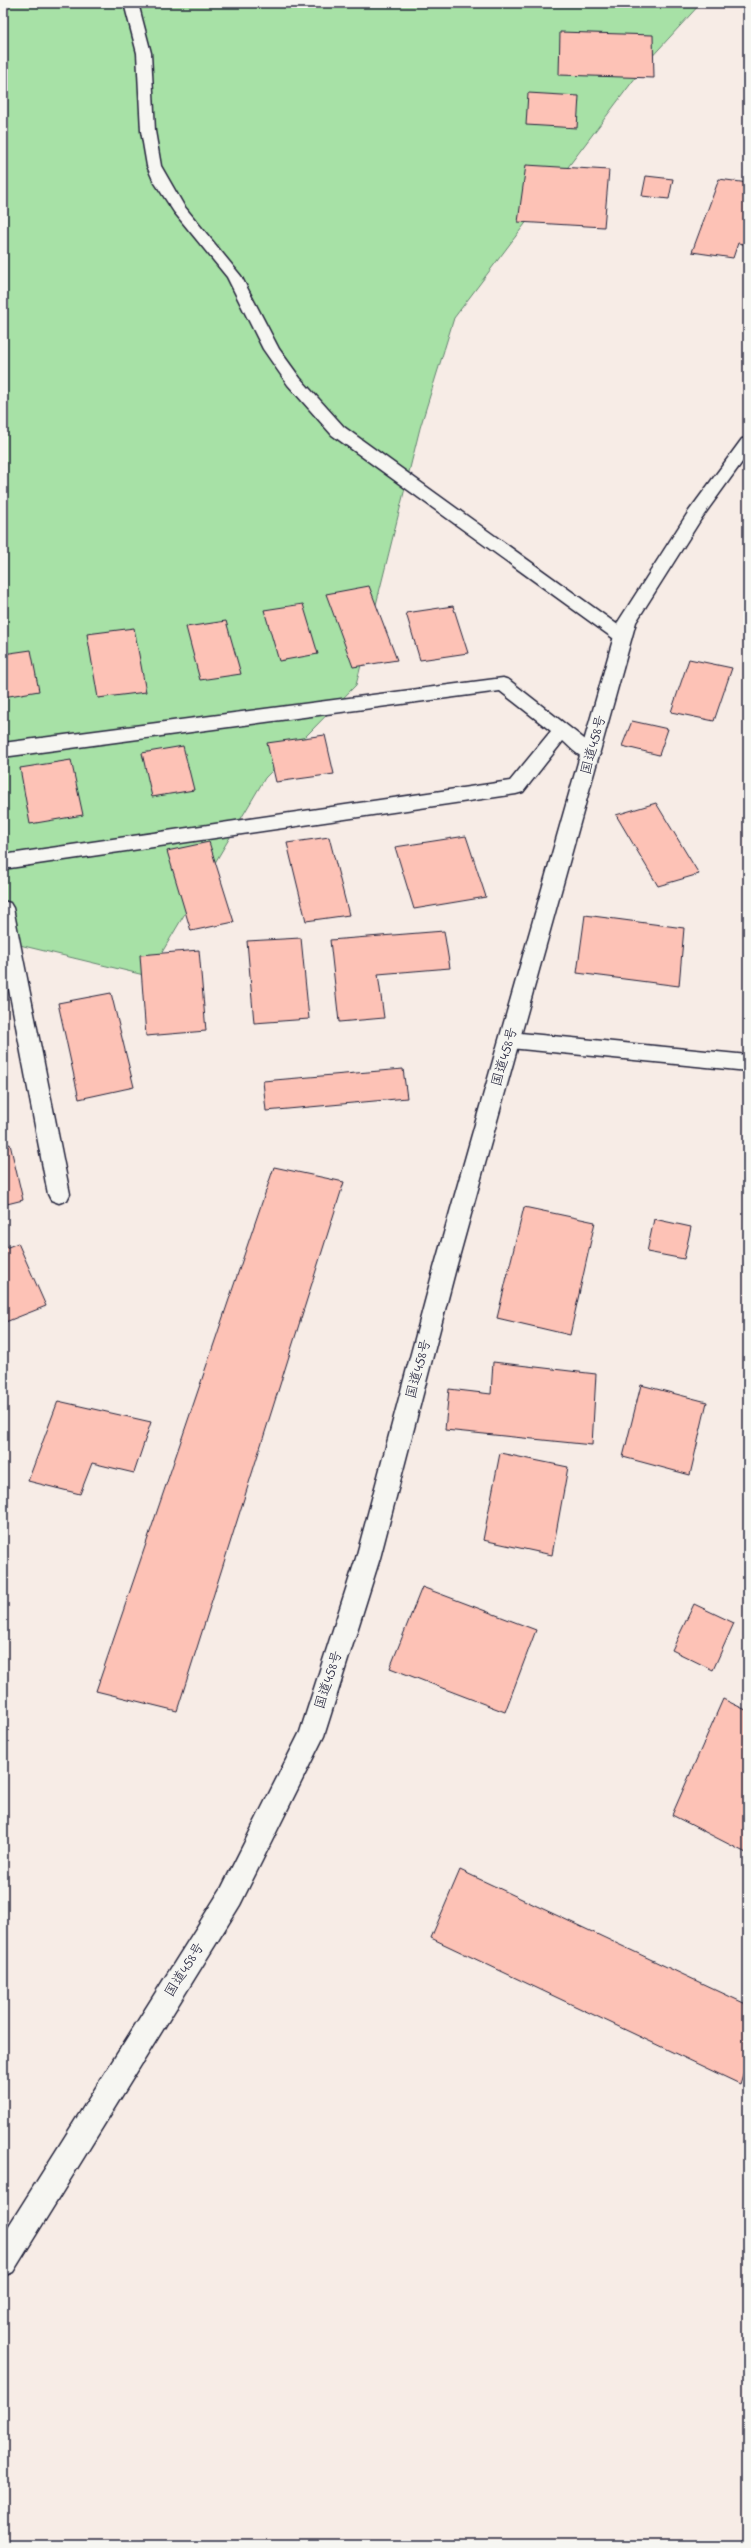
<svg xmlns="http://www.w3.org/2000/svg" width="751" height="2548" font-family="'Indie Flower','Klee One',sans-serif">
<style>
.green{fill:#a7e1a6;stroke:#648270}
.building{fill:#fdc2b6;stroke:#22223b}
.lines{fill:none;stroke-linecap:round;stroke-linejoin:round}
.service-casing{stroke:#22223b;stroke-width:3}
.minor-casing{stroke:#22223b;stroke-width:3}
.trunk-casing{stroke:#22223b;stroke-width:3}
.service{fill:#f6f6f2;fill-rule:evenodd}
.minor{fill:#f6f6f2;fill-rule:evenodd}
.trunk{fill:#f6f6f2;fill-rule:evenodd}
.labels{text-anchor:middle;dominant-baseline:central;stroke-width:3;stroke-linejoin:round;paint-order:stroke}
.street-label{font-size:14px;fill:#22223b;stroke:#f6f6f2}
</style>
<rect width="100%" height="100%" fill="#f7ece6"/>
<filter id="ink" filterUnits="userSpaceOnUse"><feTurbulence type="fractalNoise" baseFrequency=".025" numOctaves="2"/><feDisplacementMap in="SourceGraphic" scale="8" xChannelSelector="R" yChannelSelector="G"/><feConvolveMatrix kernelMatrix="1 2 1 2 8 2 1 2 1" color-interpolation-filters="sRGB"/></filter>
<g filter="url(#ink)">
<path class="green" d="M3,3H701L648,61L454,318L420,428L356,685L265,778L148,976L3,941Z"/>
<g class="building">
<path d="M560,32L653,35L654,78L559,75Z"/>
<path d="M528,93L579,96L577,128L526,125Z"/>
<path d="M526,165L609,170L604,227L518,222Z"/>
<path d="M646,176L673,179L669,199L642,196Z"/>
<path d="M719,179L748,183V210L744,223H748V245L738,243L733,258L692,252Z"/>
<path d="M369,586L397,660L353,667L326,594Z"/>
<path d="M303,604L318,654L279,661L264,610Z"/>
<path d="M453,606L468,653L420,660L406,613Z"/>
<path d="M226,621L241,674L200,680L186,627Z"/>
<path d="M134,628L146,692L98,698L87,634Z"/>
<path d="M31,650L39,691L3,697V654Z"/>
<path d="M689,659L732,668L714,721L671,712Z"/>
<path d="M632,721L668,729L659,755L622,746Z"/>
<path d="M325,735L334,774L276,782L267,743Z"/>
<path d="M183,746L194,790L152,797L142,753Z"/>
<path d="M71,760L83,815L30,824L20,768Z"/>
<path d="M656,803L699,874L658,886L616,815Z"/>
<path d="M466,836L486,897L414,909L395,847Z"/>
<path d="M329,837L349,915L306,921L287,843Z"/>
<path d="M209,842L234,922L191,931L167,851Z"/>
<path d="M585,915L684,928L679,986L577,973Z"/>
<path d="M444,931L450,968L378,974L384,1018L339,1022L330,940Z"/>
<path d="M301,938L309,1019L254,1023L247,941Z"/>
<path d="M199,950L206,1031L146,1036L140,955Z"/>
<path d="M111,993L134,1087L79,1099L58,1003Z"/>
<path d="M403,1069L407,1098L266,1111L263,1081Z"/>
<path d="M10,1144L23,1200L3,1205V1146Z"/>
<path d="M274,1167L344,1182L177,1711L96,1691Z"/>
<path d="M524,1207L595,1222L570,1335L497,1318Z"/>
<path d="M654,1219L691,1227L684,1259L647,1252Z"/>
<path d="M18,1243L46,1306L3,1323V1249Z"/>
<path d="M493,1362L596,1374L592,1445L445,1430L449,1389L491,1394Z"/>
<path d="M641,1385L707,1402L690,1475L623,1457Z"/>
<path d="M58,1401L151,1422L134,1473L92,1463L80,1494L28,1481Z"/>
<path d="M500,1453L568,1467L552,1555L483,1540Z"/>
<path d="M422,1587L536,1630L505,1712L390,1668Z"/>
<path d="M694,1604L734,1623L713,1670L672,1650Z"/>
<path d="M723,1699L748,1711V1854L672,1815Z"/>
<path d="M460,1870L748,2005V2058L740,2084L431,1938Z"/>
</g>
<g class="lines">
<defs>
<g id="service">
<path d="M503,678L509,680L597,749L600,754L597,759C584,763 573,750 563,741L523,792L516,794L3,869V855L510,781L551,731L500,691L3,757V743Z"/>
<path d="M3,901L10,903L13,908L70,1194L67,1200L59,1203L51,1200L48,1194L3,958Z"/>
<path d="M510,1032L748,1055V1071L510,1048L503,1046L500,1040L503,1034Z"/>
</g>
<path id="minor" d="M124,3H138L151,53L155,131L161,166L184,206L241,276L279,349L300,378L344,427L629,633L632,637L629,641H617L332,435L288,385L263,349L227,277L174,212L153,180L147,166L141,131L137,53Z"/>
<path id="trunk" d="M748,438V454L701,519L636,622L456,1268L380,1558L324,1736L240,1905L13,2272L3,2276V2235L222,1887L300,1732L356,1558L434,1268L618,622L689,511L742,439Z"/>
</defs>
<use href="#service" class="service-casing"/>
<use href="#minor" class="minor-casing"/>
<use href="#trunk" class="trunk-casing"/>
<use href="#service" class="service"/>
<use href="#minor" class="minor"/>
<use href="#trunk" class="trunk"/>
</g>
</g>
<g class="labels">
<g class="street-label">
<text transform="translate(594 745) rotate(-75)">国道458号</text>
<text transform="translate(505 1057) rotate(-74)">国道458号</text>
<text transform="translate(419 1369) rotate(-75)">国道458号</text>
<text transform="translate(329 1680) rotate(-72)">国道458号</text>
<text transform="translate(185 1970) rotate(-58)">国道458号</text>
</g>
</g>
<rect width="751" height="2548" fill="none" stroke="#f6f6f2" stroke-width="16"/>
<rect x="8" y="8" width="735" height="2532" fill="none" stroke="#22223b" stroke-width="1.5" filter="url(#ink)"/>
</svg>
